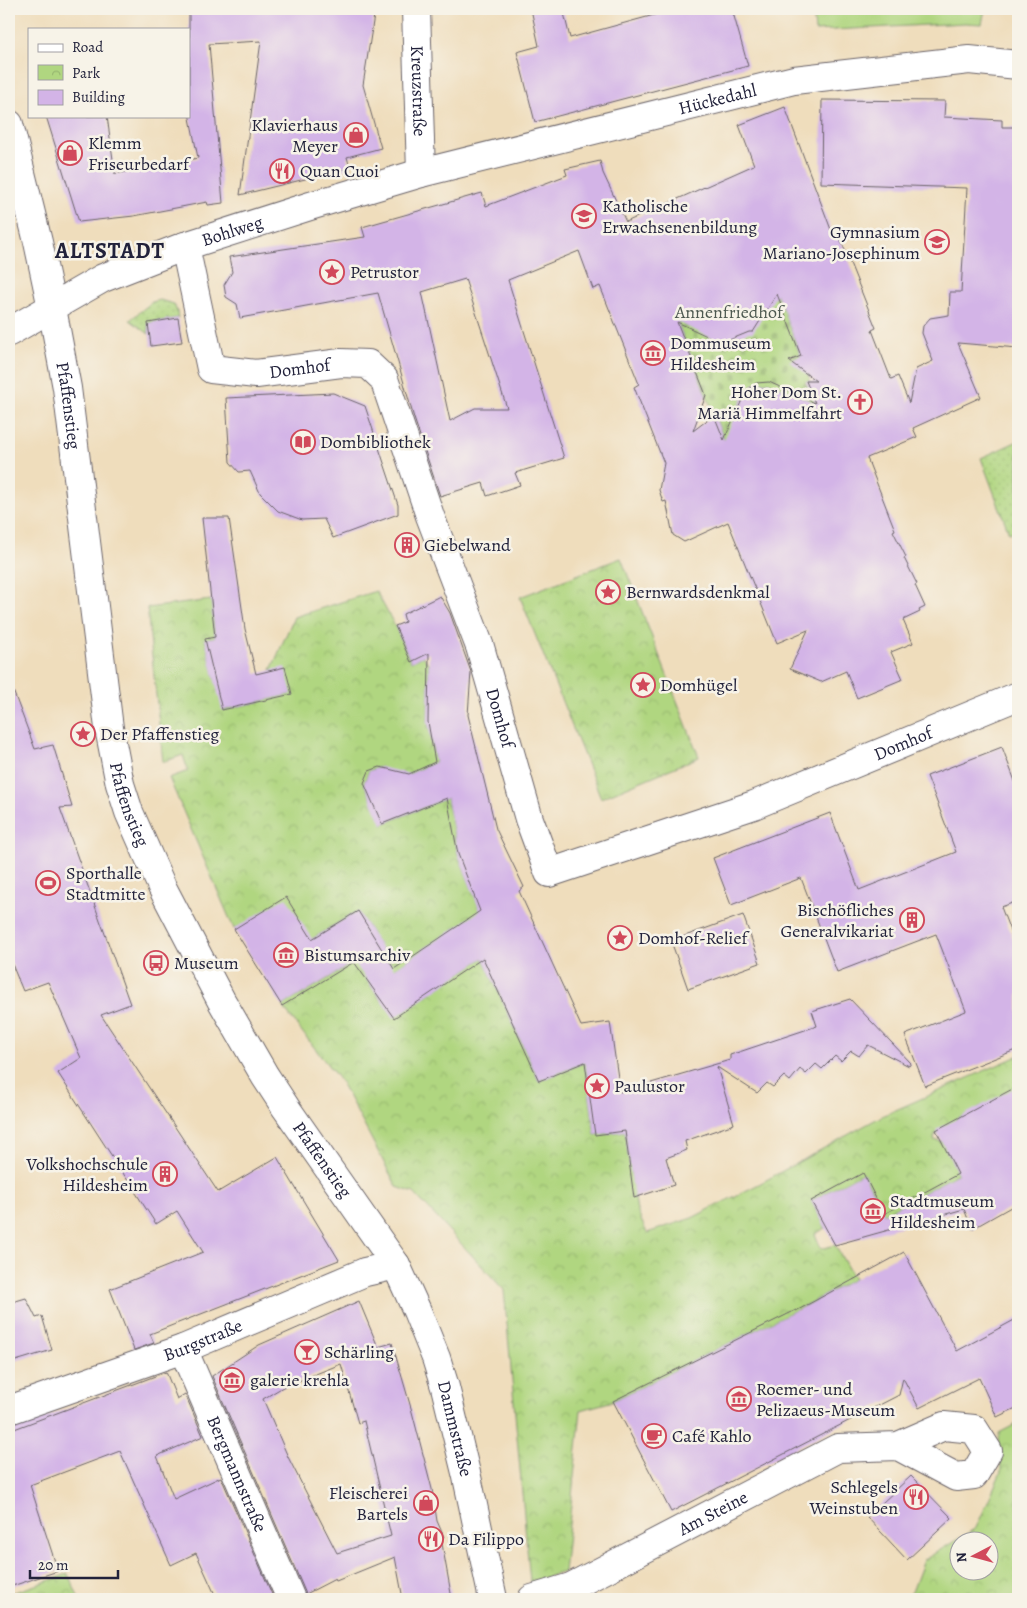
<svg xmlns="http://www.w3.org/2000/svg" width="1027" height="1608" font-family="Alegreya,serif">
<style>
.grass{fill:url(#grass-dots);stroke:#697c5e}
.cemetery{fill:url(#cemetery-stones);stroke:#697c5e}
.park{fill:url(#park-crowns);stroke:#697c5e;fill-rule:evenodd}
.garden{fill:#b0d680;stroke:#697c5e}
.building{fill:#d3b4e7;fill-rule:evenodd}
.lines{fill:none;stroke-linecap:round;stroke-linejoin:round}
.minor-casing{stroke:#6a6368;stroke-width:30}
.minor{stroke:#fff;stroke-width:28}
.labels{text-anchor:middle;dominant-baseline:central;stroke-width:5;stroke-linejoin:round;paint-order:stroke}
.street-label{font-size:18px;fill:#22223b;stroke:#f7f3e8}
.poi-label{font-size:18px;fill:#22223b;stroke:#f7f3e8;text-anchor:start}
.park-label{font-size:18px;fill:#4d5850;stroke:#f7f3e8}
.district-label{font-size:22px;font-weight:bold;letter-spacing:1px;fill:#22223b;stroke:#f7f3e8}
</style>
<defs>
<pattern id="grass-dots" width="8" height="8" patternUnits="userSpaceOnUse" patternTransform="scale(1.25)"><rect width="8" height="8" fill="#b0d680"/><path d="M2 2h.1M6 6h.1" fill="none" stroke="#97b770" stroke-width="1.8" stroke-linecap="round"/></pattern>
<pattern id="cemetery-stones" width="16" height="16" patternUnits="userSpaceOnUse" patternTransform="scale(1.25)"><rect width="16" height="16" fill="#b0d680"/><path d="M2 7V4a2 2 0 0 1 4 0v3zM10 15v-3a2 2 0 0 1 4 0v3z" fill="#97b770"/></pattern>
<pattern id="park-crowns" width="20" height="18" patternUnits="userSpaceOnUse" patternTransform="scale(1.25)"><rect width="20" height="18" fill="#b0d680"/><path d="M2 6a3 3 0 1 1 6 0M12 15a3 3 0 1 1 6 0" fill="none" stroke="#97b770"/></pattern>
</defs>
<rect width="100%" height="100%" fill="#f7f3e8"/>
<filter id="ink" filterUnits="userSpaceOnUse"><feTurbulence type="fractalNoise" baseFrequency=".02" numOctaves="2"/><feDisplacementMap in="SourceGraphic" scale="10" xChannelSelector="R" yChannelSelector="G"/><feConvolveMatrix kernelMatrix="1 2 1 2 8 2 1 2 1" color-interpolation-filters="sRGB"/></filter>
<filter id="wash" filterUnits="userSpaceOnUse"><feTurbulence type="fractalNoise" baseFrequency=".0096" numOctaves="4" result="noise"/><feDisplacementMap in="SourceGraphic" scale="20" xChannelSelector="R" yChannelSelector="G"/><feGaussianBlur stdDeviation="1.12" result="paint"/><feColorMatrix in="noise" values="0 0 0 0 0 0 0 0 0 0 0 0 0 0 0 0 0 1.4 0 .05"/><feComposite in="paint" operator="in"/></filter>
<g filter="url(#wash)">
<rect width="100%" height="100%" fill="#efddbc"/>
<g class="grass">
<path d="M160,300L174,304L177,312L178,318L148,323L149,334L130,320L152,302Z"/>
<path d="M1018,441V529L1009,533L981,458Z"/>
</g>
<path class="cemetery" d="M756,238L810,380L805,382L806,385L811,383L819,405L769,382L756,383L746,391L740,404L742,418L726,444L660,279Z"/>
<g class="park">
<path d="M621,558L699,757L601,798L520,597Z"/>
<path d="M376,591L395,626L411,662L423,656L429,665L428,722L435,762L399,779L380,767L369,771L364,783L383,824L447,798L458,854L481,912L370,985L394,1017L483,958L539,1081L585,1062L595,1135L625,1131L637,1211L647,1233L692,1218L759,1184L882,1116L1018,1056V1090L1015,1091L1018,1098L1006,1105L962,1116L956,1119L945,1136L935,1134L934,1140L943,1142L958,1174L884,1214L863,1173L811,1201L826,1228L815,1234L821,1249L835,1245L854,1279L816,1300L613,1401L581,1410L564,1572L530,1582L504,1290L414,1193L397,1187L341,1082L282,1006L329,978L379,945L358,911L312,939L234,929L169,778L188,771L183,755L163,762L147,608L211,600L215,637L205,639L223,710L291,694L271,670L294,617Z"/>
<path d="M1018,1423V1599H903L912,1592L924,1560L976,1528L1001,1472L999,1433ZM960,1540H990V1570H960Z"/>
<path d="M68,1574L79,1599H9V1594Z"/>
</g>
<path class="garden" d="M813,9H985L982,24L965,23L815,31Z"/>
<g id="blocks">
<g class="building">
<path d="M189,9H375L363,85L381,148L347,157L350,168L240,195L261,41L209,44L223,203L208,205L207,202L134,216L79,222L46,116H107L115,174L198,158L189,113Z"/>
<path d="M531,9H563L570,38L676,9H732L748,66L535,122L517,52L539,46Z"/>
<path d="M822,100L945,101L944,117L1002,120V127H1018V348L958,343L981,397L913,428L917,437L867,458L895,530L893,531L906,557L904,558L917,584L915,585L925,607L919,610L920,612L903,620L913,643L891,652L903,679L857,698L846,671L821,682L790,669L808,630L777,643L728,522L684,542L673,535L666,501L663,502L659,490L664,463L634,387L639,384L600,286L593,289L579,251L508,280L564,458L515,473L520,485L487,496L483,483L440,496L414,418L378,293L240,318L237,304L226,297L224,285L232,272L229,257L365,237L362,227L482,193L486,206L567,175L565,169L600,161L603,173L626,222L754,165L739,125L785,107L833,235L838,234L840,238L876,328L872,330L891,379L898,376L909,403L916,369L933,361L922,333L923,326L930,318L949,315L950,292H961L967,188L821,183ZM465,279L507,408H475L450,421L422,292ZM777,294L801,356L789,361L816,381H806L815,403L769,382L756,383L746,391L724,440L714,415L693,431L706,395L677,322L722,343L749,332H753Z"/>
<path d="M178,318L182,342L151,346L148,323Z"/>
<path d="M333,393L365,406L398,505V514L333,538L324,519L302,520L278,511L260,493L250,471L239,472L230,462L226,398Z"/>
<path d="M202,518H229L245,629L256,674L285,667L292,694L222,710L205,639L215,637Z"/>
<path d="M440,596L450,613L471,672L468,715L496,829L524,887L519,891L581,1026L610,1022L620,1092L730,1060V1055L817,1026L812,1011L850,999L911,1063L909,1066L868,1045L859,1056L851,1051L841,1061L835,1056L822,1069L816,1064L806,1074L800,1069L790,1081L784,1076L773,1087L767,1083L757,1093L717,1067L734,1124L685,1141L687,1150L666,1158L674,1185L634,1198L625,1131L595,1135L585,1062L539,1081L483,958L394,1018L354,962L282,1006L234,929L286,897L312,939L358,911L394,969L480,911L458,854L447,798L382,824L364,783L369,771L380,767L409,774L435,762L428,722L429,653L411,662L395,626L405,622L403,614Z"/>
<path d="M11,685L35,749L53,745L72,807L60,808L130,1004L101,1015L218,1192L277,1157L339,1260L150,1334L154,1343L134,1350L110,1289L203,1252L177,1211L156,1224L58,1073L81,1058L48,982L23,991L9,957V686Z"/>
<path d="M1002,747L1018,789V901L1001,907L1018,952V1049L925,1086L905,1035L966,1011L936,934L837,972L801,878L731,905L713,858L830,813L859,890L956,852L927,776Z"/>
<path d="M743,915L760,963L688,989L671,941Z"/>
<path d="M1018,1086V1203L972,1229L964,1209L835,1245L811,1201L863,1173L884,1214L958,1174L936,1130Z"/>
<path d="M904,1252L957,1351L1018,1318V1407L997,1417L979,1378L919,1408L903,1378L899,1395L671,1512L613,1401L796,1310V1311Z"/>
<path d="M26,1298L36,1318L42,1316L52,1350L9,1363V1303Z"/>
<path d="M359,1301L378,1347L392,1343L411,1408L432,1489L437,1521L444,1537L441,1538L452,1599H403L395,1557L336,1581L335,1579L306,1594L212,1376L259,1345ZM341,1364L358,1423L364,1421L391,1536L337,1553L288,1457L263,1399L283,1387Z"/>
<path d="M166,1372L177,1399L185,1394L203,1436L157,1456L174,1499L221,1477L274,1599H217L196,1553L171,1565L120,1451L30,1485L58,1571L9,1587V1431Z"/>
<path d="M911,1476L952,1518L907,1560L867,1517Z"/>
</g>
</g>
</g>
<g filter="url(#ink)">
<use href="#blocks" fill-opacity="0" stroke="#6a6368" stroke-width="1"/>
<g class="lines">
<defs>
<g id="minor">
<path id="s1" d="M416,9L421,173"/>
<path id="s2" d="M9,124L38,242L52,308L67,388L109,728L120,784L129,812L162,887L221,1000L265,1076L286,1108L396,1265L417,1311L436,1358L445,1387L467,1477L493,1599"/>
<path id="s3" d="M185,246L211,369L256,374L341,363L368,364L384,379L430,516L480,647L529,819L549,873L754,805L1018,696"/>
<path id="s4" d="M9,332L103,278L185,246L310,206L421,173L794,80L969,60L1018,65"/>
<path id="s5" d="M183,1349L291,1599"/>
<path id="s6" d="M9,1410L183,1349L365,1272L396,1265"/>
<path id="s7" d="M532,1599L571,1587L838,1448L898,1446L944,1426L974,1429L988,1451L974,1475L956,1477L898,1446"/>
</g>
</defs>
<use href="#minor" class="minor-casing"/>
<use href="#minor" class="minor"/>
</g>
</g>
<defs>
<symbol id="shop-ring" viewBox="-11 -11 22 22"><circle r="9.5" fill="#f7f3e8" stroke="#d1495b" stroke-width="1.5"/><path d="M-5-2.5h2.3a2.7 3.5 0 0 1 5.4 0H5L5.5 6h-11ZM-1.5-2.5h3a1.5 2.3 0 0 0-3 0Z" fill="#d1495b"/></symbol>
<symbol id="restaurant-ring" viewBox="-11 -11 22 22"><circle r="9.5" fill="#f7f3e8" stroke="#d1495b" stroke-width="1.5"/><path d="M-5-6h1v4h1v-4h1v4h1v-4h1v5L-1.5 .5V6h-2V.5L-5-1ZM5-6V6H3V1.5H1.5Q1.5-4 5-6Z" fill="#d1495b"/></symbol>
<symbol id="school-ring" viewBox="-11 -11 22 22"><circle r="9.5" fill="#f7f3e8" stroke="#d1495b" stroke-width="1.5"/><path d="M0-5L7-2L0 1L-7-2ZM-4 1L0 2.5L4 1V4Q0 6-4 4Z" fill="#d1495b"/></symbol>
<symbol id="sight-ring" viewBox="-11 -11 22 22"><circle r="9.5" fill="#f7f3e8" stroke="#d1495b" stroke-width="1.5"/><path d="M0-6L1.8-2.2L6-1.7L2.9 1.2L3.7 5.4L0 3.3L-3.7 5.4L-2.9 1.2L-6-1.7L-1.8-2.2Z" fill="#d1495b"/></symbol>
<symbol id="museum-ring" viewBox="-11 -11 22 22"><circle r="9.5" fill="#f7f3e8" stroke="#d1495b" stroke-width="1.5"/><path d="M0-6L6-3V-2H-6V-3ZM-5-1h2V3h-2ZM-1-1h2V3h-2ZM3-1h2V3H3ZM-6 4H6V6H-6Z" fill="#d1495b"/></symbol>
<symbol id="church-ring" viewBox="-11 -11 22 22"><circle r="9.5" fill="#f7f3e8" stroke="#d1495b" stroke-width="1.5"/><path d="M-1.2-6h2.4v3.5h3.3v2.4h-3.3V6h-2.4V-.1h-3.3v-2.4h3.3Z" fill="#d1495b"/></symbol>
<symbol id="library-ring" viewBox="-11 -11 22 22"><circle r="9.5" fill="#f7f3e8" stroke="#d1495b" stroke-width="1.5"/><path d="M-6-4Q-3-5.5-.7-3.5V5Q-3 3-6 4ZM6-4Q3-5.5 .7-3.5V5Q3 3 6 4Z" fill="#d1495b"/></symbol>
<symbol id="building-ring" viewBox="-11 -11 22 22"><circle r="9.5" fill="#f7f3e8" stroke="#d1495b" stroke-width="1.5"/><path d="M-4-6H4V6H1V3H-1V6H-4ZM-2.5-4.3h1.7v1.8h-1.7ZM.8-4.3h1.7v1.8H.8ZM-2.5-1h1.7V.8h-1.7ZM.8-1h1.7V.8H.8Z" fill="#d1495b"/></symbol>
<symbol id="stadium-ring" viewBox="-11 -11 22 22"><circle r="9.5" fill="#f7f3e8" stroke="#d1495b" stroke-width="1.5"/><path d="M0-5a6.5 5 0 1 0 0 10a6.5 5 0 1 0 0-10ZM-3.5-1.8h7v3.6h-7Z" fill="#d1495b"/></symbol>
<symbol id="bus-ring" viewBox="-11 -11 22 22"><circle r="9.5" fill="#f7f3e8" stroke="#d1495b" stroke-width="1.5"/><path d="M-5-6H5V4H4V6H2V4H-2V6H-4V4H-5ZM-3.5-4V0h7V-4ZM-3.5 1.2v1.5H-2V1.2ZM2 1.2v1.5H3.5V1.2Z" fill="#d1495b"/></symbol>
<symbol id="bar-ring" viewBox="-11 -11 22 22"><circle r="9.5" fill="#f7f3e8" stroke="#d1495b" stroke-width="1.5"/><path d="M-6-5H6L.8 .8V4.5H3.5V6h-7V4.5H-.8V.8Z" fill="#d1495b"/></symbol>
<symbol id="cafe-ring" viewBox="-11 -11 22 22"><circle r="9.5" fill="#f7f3e8" stroke="#d1495b" stroke-width="1.5"/><path d="M-5.5-4.5H6V0H3Q3 3.5 0 3.5H-2.5Q-5.5 3.5-5.5 0ZM3-3.2v2h1.7v-2ZM-6 4.5H4V6H-6Z" fill="#d1495b"/></symbol>
</defs>
<g fill-rule="evenodd">
<use href="#shop-ring" x="342" y="121" width="28" height="28"/>
<use href="#shop-ring" x="56" y="139" width="28" height="28"/>
<use href="#restaurant-ring" x="268" y="157" width="28" height="28"/>
<use href="#school-ring" x="570" y="202" width="28" height="28"/>
<use href="#school-ring" x="923" y="228" width="28" height="28"/>
<use href="#sight-ring" x="318" y="258" width="28" height="28"/>
<use href="#museum-ring" x="639" y="339" width="28" height="28"/>
<use href="#church-ring" x="846" y="388" width="28" height="28"/>
<use href="#library-ring" x="289" y="428" width="28" height="28"/>
<use href="#building-ring" x="393" y="531" width="28" height="28"/>
<use href="#sight-ring" x="594" y="578" width="28" height="28"/>
<use href="#sight-ring" x="629" y="671" width="28" height="28"/>
<use href="#sight-ring" x="69" y="720" width="28" height="28"/>
<use href="#stadium-ring" x="34" y="869" width="28" height="28"/>
<use href="#building-ring" x="898" y="906" width="28" height="28"/>
<use href="#sight-ring" x="606" y="924" width="28" height="28"/>
<use href="#museum-ring" x="272" y="941" width="28" height="28"/>
<use href="#bus-ring" x="142" y="949" width="28" height="28"/>
<use href="#sight-ring" x="583" y="1072" width="28" height="28"/>
<use href="#building-ring" x="151" y="1160" width="28" height="28"/>
<use href="#museum-ring" x="859" y="1197" width="28" height="28"/>
<use href="#bar-ring" x="293" y="1338" width="28" height="28"/>
<use href="#museum-ring" x="218" y="1366" width="28" height="28"/>
<use href="#museum-ring" x="725" y="1385" width="28" height="28"/>
<use href="#cafe-ring" x="640" y="1422" width="28" height="28"/>
<use href="#restaurant-ring" x="902" y="1483" width="28" height="28"/>
<use href="#shop-ring" x="412" y="1489" width="28" height="28"/>
<use href="#restaurant-ring" x="417" y="1525" width="28" height="28"/>
</g>
<g class="labels">
<g class="street-label">
<text stroke="none"><textPath href="#s1" startOffset="82">Kreuzstraße</textPath></text>
<text stroke="none"><textPath href="#s4" startOffset="749">Hückedahl</textPath></text>
<text stroke="none"><textPath href="#s4" startOffset="246">Bohlweg</textPath></text>
<text stroke="none"><textPath href="#s3" startOffset="215">Domhof</textPath></text>
<text stroke="none"><textPath href="#s2" startOffset="288">Pfaffenstieg</textPath></text>
<text stroke="none"><textPath href="#s3" startOffset="664">Domhof</textPath></text>
<text stroke="none"><textPath href="#s3" startOffset="1204">Domhof</textPath></text>
<text stroke="none"><textPath href="#s2" startOffset="692">Pfaffenstieg</textPath></text>
<text stroke="none"><textPath href="#s2" startOffset="1098">Pfaffenstieg</textPath></text>
<text stroke="none"><textPath href="#s6" startOffset="206">Burgstraße</textPath></text>
<text stroke="none"><textPath href="#s2" startOffset="1401">Dammstraße</textPath></text>
<text stroke="none"><textPath href="#s5" startOffset="136">Bergmannstraße</textPath></text>
<text stroke="none"><textPath href="#s7" startOffset="201">Am Steine</textPath></text>
</g>
<g class="poi-label">
<text x="338" y="125" text-anchor="end">Klavierhaus<tspan x="338" dy="21">Meyer</tspan></text>
<text x="88" y="143">Klemm<tspan x="88" dy="21">Friseurbedarf</tspan></text>
<text x="300" y="171">Quan Cuoi</text>
<text x="602" y="206">Katholische<tspan x="602" dy="21">Erwachsenenbildung</tspan></text>
<text x="920" y="232" text-anchor="end">Gymnasium<tspan x="920" dy="21">Mariano-Josephinum</tspan></text>
<text x="350" y="272">Petrustor</text>
<text x="670" y="343">Dommuseum<tspan x="670" dy="21">Hildesheim</tspan></text>
<text x="842" y="392" text-anchor="end">Hoher Dom St.<tspan x="842" dy="21">Mariä Himmelfahrt</tspan></text>
<text x="320" y="442">Dombibliothek</text>
<text x="424" y="545">Giebelwand</text>
<text x="626" y="592">Bernwardsdenkmal</text>
<text x="660" y="685">Domhügel</text>
<text x="100" y="734">Der Pfaffenstieg</text>
<text x="66" y="873">Sporthalle<tspan x="66" dy="21">Stadtmitte</tspan></text>
<text x="894" y="910" text-anchor="end">Bischöfliches<tspan x="894" dy="21">Generalvikariat</tspan></text>
<text x="638" y="938">Domhof-Relief</text>
<text x="304" y="955">Bistumsarchiv</text>
<text x="174" y="963">Museum</text>
<text x="614" y="1086">Paulustor</text>
<text x="148" y="1164" text-anchor="end">Volkshochschule<tspan x="148" dy="21">Hildesheim</tspan></text>
<text x="890" y="1201">Stadtmuseum<tspan x="890" dy="21">Hildesheim</tspan></text>
<text x="324" y="1352">Schärling</text>
<text x="250" y="1380">galerie krehla</text>
<text x="756" y="1389">Roemer- und<tspan x="756" dy="21">Pelizaeus-Museum</tspan></text>
<text x="672" y="1436">Café Kahlo</text>
<text x="898" y="1487" text-anchor="end">Schlegels<tspan x="898" dy="21">Weinstuben</tspan></text>
<text x="408" y="1493" text-anchor="end">Fleischerei<tspan x="408" dy="21">Bartels</tspan></text>
<text x="448" y="1539">Da Filippo</text>
</g>
<g class="park-label">
<text x="729" y="312">Annenfriedhof</text>
</g>
<g class="district-label">
<text x="110" y="251">ALTSTADT</text>
</g>
</g>
<rect width="1027" height="1608" fill="none" stroke="#f7f3e8" stroke-width="30"/>
<rect x="28" y="28" width="162" height="90" fill="#f7f3e8" stroke="#a29fa3"/>
<rect x="38" y="44" width="25" height="8" fill="#ffffff" stroke="#a29fa3"/>
<text x="72" y="52" font-size="15" fill="#22223b">Road</text>
<rect x="38" y="65" width="25" height="15" fill="url(#park-crowns)" stroke="#a29fa3"/>
<text x="72" y="78" font-size="15" fill="#22223b">Park</text>
<rect x="38" y="90" width="25" height="15" fill="#d3b4e7" stroke="#a29fa3"/>
<text x="72" y="102" font-size="15" fill="#22223b">Building</text>
<g transform="translate(974 1556) rotate(264)"><circle r="24" fill="#f7f3e8" stroke="#a29fa3"/>
<path d="M0-4L9 19L0 12L-9 19Z" fill="#d1495b"/>
<text y="-8" font-size="14" font-weight="bold" text-anchor="middle" fill="#22223b">N</text>
</g>
<path d="M30 1570v8h88v-8" fill="none" stroke="#22223b" stroke-width="2.5"/>
<text x="38" y="1570" font-size="15" fill="#22223b" stroke="#f7f3e8" stroke-width="4" paint-order="stroke">20 m</text>
</svg>
